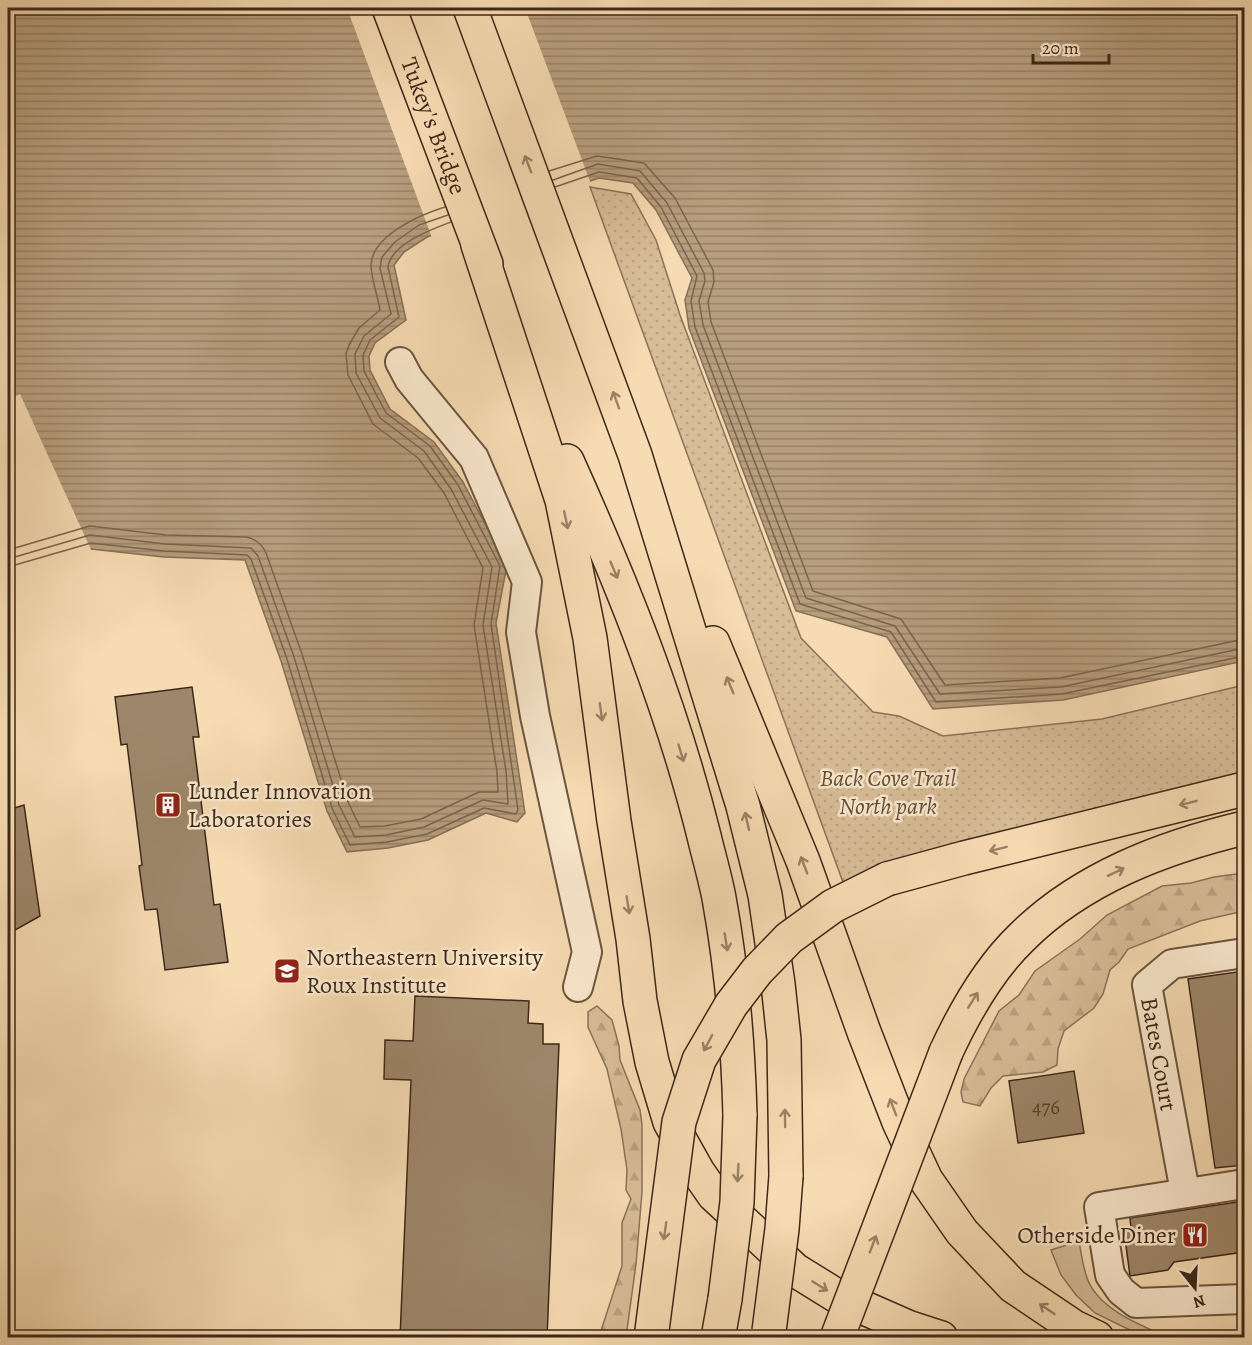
<svg xmlns="http://www.w3.org/2000/svg" width="1252" height="1345" font-family="Alegreya,serif">
<style>
.green{fill:#d7bd98;stroke:#8a7359;stroke-width:1.5}
.forest{fill:url(#forest-firs);stroke:#8a7359;stroke-width:1.5}
.park{fill:url(#park-dots);stroke:#8a7359;stroke-width:1.5}
.water{fill:url(#water-rules);stroke:#866f56;stroke-width:1.5}
.pier{fill:#f7dbb2}
.lines{fill:none;stroke-linecap:round;stroke-linejoin:round}
.shore{stroke:#7a644c;stroke-width:1.5}
.building{fill:#9d8669;stroke:#3c291a;stroke-width:1.5}
.minor-casing{stroke:#6b5640;stroke-width:32}
.highway-casing{stroke:#3c291a;stroke-width:36}
.minor{stroke:#fae8cd;stroke-width:28}
.highway{stroke:#f7dbb2;stroke-width:33}
.highway-bridge-casing{stroke:#3c291a;stroke-width:36;stroke-linecap:butt}
.highway-bridge{stroke:#f7dbb2;stroke-width:33}
.oneway{stroke:#9a8266}
.labels{text-anchor:middle;dominant-baseline:central;stroke-width:5;stroke-linejoin:round;paint-order:stroke}
.number-label{font-size:21px;fill:#54402e}
.street-label{font-size:24px;fill:#3c291a;stroke:#fae8cd}
.park-label{font-size:24px;font-style:italic;fill:#634e3a;stroke:#fae8cd}
.poi-label{font-size:24px;fill:#3c291a;stroke:#fae8cd;text-anchor:start}
</style>
<defs>
<pattern id="forest-firs" width="22" height="20" patternUnits="userSpaceOnUse" patternTransform="scale(1.5)"><rect width="22" height="20" fill="#d7bd98"/><path d="M5 1l3.5 6h-7zM16 11l3.5 6h-7z" fill="#b9a282"/></pattern>
<pattern id="park-dots" width="8" height="8" patternUnits="userSpaceOnUse" patternTransform="scale(1.5)"><rect width="8" height="8" fill="#d7bd98"/><path d="M2 2h.1M6 6h.1" fill="none" stroke="#b9a282" stroke-width="1.8" stroke-linecap="round"/></pattern>
<pattern id="water-rules" width="6" height="5" patternUnits="userSpaceOnUse" patternTransform="scale(1.5)"><rect width="6" height="5" fill="#b79e7e"/><path d="M0 2.5h6" fill="none" stroke="#968166"/></pattern>
</defs>
<rect width="100%" height="100%" fill="#f7dbb2"/>
<filter id="stains"><feTurbulence type="fractalNoise" baseFrequency=".00333" numOctaves="4"/><feColorMatrix values="0 0 0 0 .2 0 0 0 0 .09 0 0 0 0 .02 0 0 0 .5 -.17"/></filter>
<radialGradient id="worn" r=".72"><stop offset=".6" stop-color="#630" stop-opacity="0"/><stop offset="1" stop-color="#630" stop-opacity=".3"/></radialGradient>
<path class="green" d="M1079,1241C1081,1253 1083,1267 1087,1278C1098,1309 1140,1325 1168,1337H1144L1095,1313L1076,1295L1061,1275L1051,1250Z"/>
<g class="forest">
<path d="M1244,870V911L1200,921L1128,949L1119,962L1110,970L1103,994L1094,1008L1064,1031L1058,1049L1057,1065L1043,1072L1003,1076L991,1088L980,1106L963,1102L961,1092L964,1079L999,1011L1019,995L1035,971L1080,939L1107,915L1162,886L1191,883L1214,877L1236,874Z"/>
<path d="M597,1006L612,1020L619,1046L620,1060L640,1110L642,1125V1192L636,1264L626,1337H599L622,1266V1223L631,1199L626,1190L627,1170L621,1129L607,1069L588,1027V1012Z"/>
</g>
<path class="park" d="M590,187L631,194L656,240L680,315L801,638L873,712L899,716L943,736L1102,719L1244,685V774L844,885Z"/>
<path class="water" d="M8,8H1244V661L1063,700L933,709L887,637L796,611L689,328L685,300L692,278L656,210L633,183L599,178L427,237L404,252L394,265L406,320L375,343L369,356L370,370L390,409L434,442L463,482L507,565L496,623L525,813L517,822L486,813L428,840L388,848L347,852L327,811L281,661L245,560L164,557L91,549L8,574Z"/>
<g class="pier">
<path d="M347,8H525L591,184L432,238Z"/>
<path d="M20,394L92,552L16,574L8,555V400Z"/>
</g>
<g class="lines">
<g class="shore">
<path d="M549,171L597,156L644,163L675,198L713,270L714,282L708,302L711,322L813,591L901,619L945,685L1060,678L1244,639"/>
<path d="M553,180L598,164L640,171L667,203L704,273L705,281L699,301L703,325L806,598L895,626L940,694L1061,687L1244,648"/>
<path d="M555,187L599,172L637,178L661,207L697,276L691,301L695,327L800,604L891,632L936,702L1062,694L1244,656"/>
<path d="M8,550L90,526L166,535L246,537C256,539 262,544 266,553L302,654L348,802L360,827L385,826L421,819L479,792H498L497,772L474,625L483,568L444,493L418,458L373,424L348,375L346,354L349,345L359,328L380,310C378,296 371,279 371,265C372,235 422,214 445,207"/>
<path d="M8,559L90,535L165,544L251,548L258,556L294,657L339,805L355,837L386,835L424,827L483,800L508,804L506,771L483,625L492,567L451,489L424,451L380,418L356,373L355,354L364,336L391,314L380,268L382,257L395,242L419,225L448,215"/>
<path d="M8,567L91,543L164,551L247,555L251,559L287,659L332,808L350,845L387,842L427,834L484,808L516,814L518,810L491,624L500,566L458,485L430,446L386,413L364,371L363,355L370,340L399,317L388,267C391,244 432,229 451,222"/>
</g>
</g>
<g class="building">
<path d="M192,687L199,737H193L214,905L220,904L228,962L165,970L157,909L145,910L139,866L142,865L127,744L121,745L115,697Z"/>
<path d="M24,805L40,916L8,934V810Z"/>
<path d="M1244,971V1165L1215,1168L1188,979Z"/>
<path d="M415,996L529,1001L528,1023L543,1024V1044H559L547,1338H400L411,1080L384,1079L385,1040L413,1041Z"/>
<path d="M1074,1071L1084,1133L1018,1143L1009,1081Z"/>
<path d="M1244,1201V1252L1174,1262L1168,1270L1130,1276L1124,1231L1131,1228L1130,1218Z"/>
</g>
<g class="lines">
<defs>
<g id="minor">
<path d="M400,362L409,379L474,458L527,582L521,632L535,716L587,952L578,987"/>
<path d="M1244,1184L1099,1207L1110,1275L1121,1291L1136,1303L1244,1299"/>
<path d="M1185,1192L1147,985L1172,964L1244,953"/>
</g>
<g id="highway">
<path id="s1" d="M389,8L486,264"/>
<path d="M470,8L635,455L743,806L765,895L778,984L784,1040L786,1176"/>
<path d="M478,245L562,500L590,638L614,821L633,939L640,1001L652,1062L670,1122L698,1172L714,1195L795,1270L837,1296L910,1328L941,1338"/>
<path d="M567,461C622,583 672,707 704,836C709,857 715,877 719,898C732,969 738,1043 740,1115"/>
<path d="M713,643L803,861L864,1032L899,1122L926,1180L962,1232L1013,1286L1074,1327L1097,1338"/>
<path d="M887,879L964,858L1244,789"/>
<path d="M946,1052C965,1011 988,970 1021,938C1081,878 1164,847 1244,828"/>
<path d="M718,1338L725,1299"/>
</g>
</defs>
<use href="#minor" class="minor-casing"/>
<use href="#highway" class="highway-casing"/>
<use href="#minor" class="minor"/>
<use href="#highway" class="highway"/>
<defs>
<g id="highway-bridge">
<path d="M725,1299L737,1202L740,1115"/>
<path d="M769,1331L782,1229L786,1176"/>
<path d="M651,1338L679,1122L699,1060L731,1005L757,971L789,938L833,906L887,879"/>
<path d="M837,1338L946,1052"/>
</g>
</defs>
<use href="#highway-bridge" class="highway-bridge-casing"/>
<use href="#highway-bridge" class="highway-bridge"/>
</g>
<defs><path id="oneway-shaft" d="M-6 0H5M1.5-3L5.5 0L1.5 3" fill="none" stroke-width="1.6" stroke-linecap="round" stroke-linejoin="round" transform="scale(1.5)"/></defs>
<g class="oneway">
<use href="#oneway-shaft" transform="translate(528 164) rotate(-111)"/>
<use href="#oneway-shaft" transform="translate(616 400) rotate(-110)"/>
<use href="#oneway-shaft" transform="translate(566 520) rotate(78)"/>
<use href="#oneway-shaft" transform="translate(614 570) rotate(67)"/>
<use href="#oneway-shaft" transform="translate(730 685) rotate(-112)"/>
<use href="#oneway-shaft" transform="translate(601 712) rotate(82)"/>
<use href="#oneway-shaft" transform="translate(681 753) rotate(73)"/>
<use href="#oneway-shaft" transform="translate(1188 803) rotate(166)"/>
<use href="#oneway-shaft" transform="translate(747 821) rotate(-103)"/>
<use href="#oneway-shaft" transform="translate(998 849) rotate(166)"/>
<use href="#oneway-shaft" transform="translate(804 865) rotate(-111)"/>
<use href="#oneway-shaft" transform="translate(1116 872) rotate(-26)"/>
<use href="#oneway-shaft" transform="translate(628 905) rotate(81)"/>
<use href="#oneway-shaft" transform="translate(726 942) rotate(81)"/>
<use href="#oneway-shaft" transform="translate(973 1000) rotate(-58)"/>
<use href="#oneway-shaft" transform="translate(708 1043) rotate(118)"/>
<use href="#oneway-shaft" transform="translate(893 1107) rotate(-111)"/>
<use href="#oneway-shaft" transform="translate(785 1118) rotate(-91)"/>
<use href="#oneway-shaft" transform="translate(738 1173) rotate(93)"/>
<use href="#oneway-shaft" transform="translate(665 1231) rotate(98)"/>
<use href="#oneway-shaft" transform="translate(873 1244) rotate(-69)"/>
<use href="#oneway-shaft" transform="translate(820 1286) rotate(32)"/>
<use href="#oneway-shaft" transform="translate(1047 1309) rotate(-146)"/>
</g>
<defs>
<symbol id="building-square" viewBox="-11 -11 22 22"><rect x="-9" y="-9" width="18" height="18" rx="4" fill="#8f2418" stroke="#fae8cd"/><path d="M-4-6H4V6H1V3H-1V6H-4ZM-2.5-4.3h1.7v1.8h-1.7ZM.8-4.3h1.7v1.8H.8ZM-2.5-1h1.7V.8h-1.7ZM.8-1h1.7V.8H.8Z" fill="#fff"/></symbol>
<symbol id="university-square" viewBox="-11 -11 22 22"><rect x="-9" y="-9" width="18" height="18" rx="4" fill="#8f2418" stroke="#fae8cd"/><path d="M0-5L7-2L0 1L-7-2ZM-4 1L0 2.5L4 1V4Q0 6-4 4Z" fill="#fff"/></symbol>
<symbol id="restaurant-square" viewBox="-11 -11 22 22"><rect x="-9" y="-9" width="18" height="18" rx="4" fill="#8f2418" stroke="#fae8cd"/><path d="M-5-6h1v4h1v-4h1v4h1v-4h1v5L-1.5 .5V6h-2V.5L-5-1ZM5-6V6H3V1.5H1.5Q1.5-4 5-6Z" fill="#fff"/></symbol>
</defs>
<g fill-rule="evenodd">
<use href="#building-square" x="153" y="790" width="30" height="30"/>
<use href="#university-square" x="272" y="956" width="30" height="30"/>
<use href="#restaurant-square" x="1180" y="1220" width="30" height="30"/>
</g>
<g class="labels">
<g class="number-label">
<text x="1046" y="1107">476</text>
</g>
<g class="street-label">
<text stroke="none"><textPath href="#s1" startOffset="126">Tukey's Bridge</textPath></text>
<text transform="translate(1159 1054) rotate(80)">Bates Court</text>
</g>
<g class="park-label">
<text x="888" y="778">Back Cove Trail<tspan x="888" dy="28">North park</tspan></text>
</g>
<g class="poi-label">
<text x="188" y="791">Lunder Innovation<tspan x="188" dy="28">Laboratories</tspan></text>
<text x="306" y="957">Northeastern University<tspan x="306" dy="28">Roux Institute</tspan></text>
<text x="1176" y="1235" text-anchor="end">Otherside Diner</text>
</g>
</g>
<rect width="1252" height="1345" fill="none" stroke="#f7dbb2" stroke-width="30"/>
<rect x="9" y="9" width="1234" height="1327" fill="none" stroke="#3c291a" stroke-width="3"/>
<rect x="15" y="15" width="1222" height="1315" fill="none" stroke="#3c291a" stroke-width="1.5"/>
<g transform="translate(1195 1288) rotate(162)" stroke="#fae8cd" stroke-width="4.5" paint-order="stroke">
<path d="M0-4.5L10 22L0 15L-10 22Z" fill="#3c291a"/>
<text y="-9" font-size="16" font-weight="bold" text-anchor="middle" fill="#3c291a">N</text>
</g>
<path d="M1033 54v9h76v-9" fill="none" stroke="#3c291a" stroke-width="3"/>
<text x="1042" y="54" font-size="18" fill="#3c291a" stroke="#fae8cd" stroke-width="4.5" paint-order="stroke">20 m</text>
<rect width="100%" height="100%" filter="url(#stains)"/>
<rect width="100%" height="100%" fill="url(#worn)"/>
</svg>
